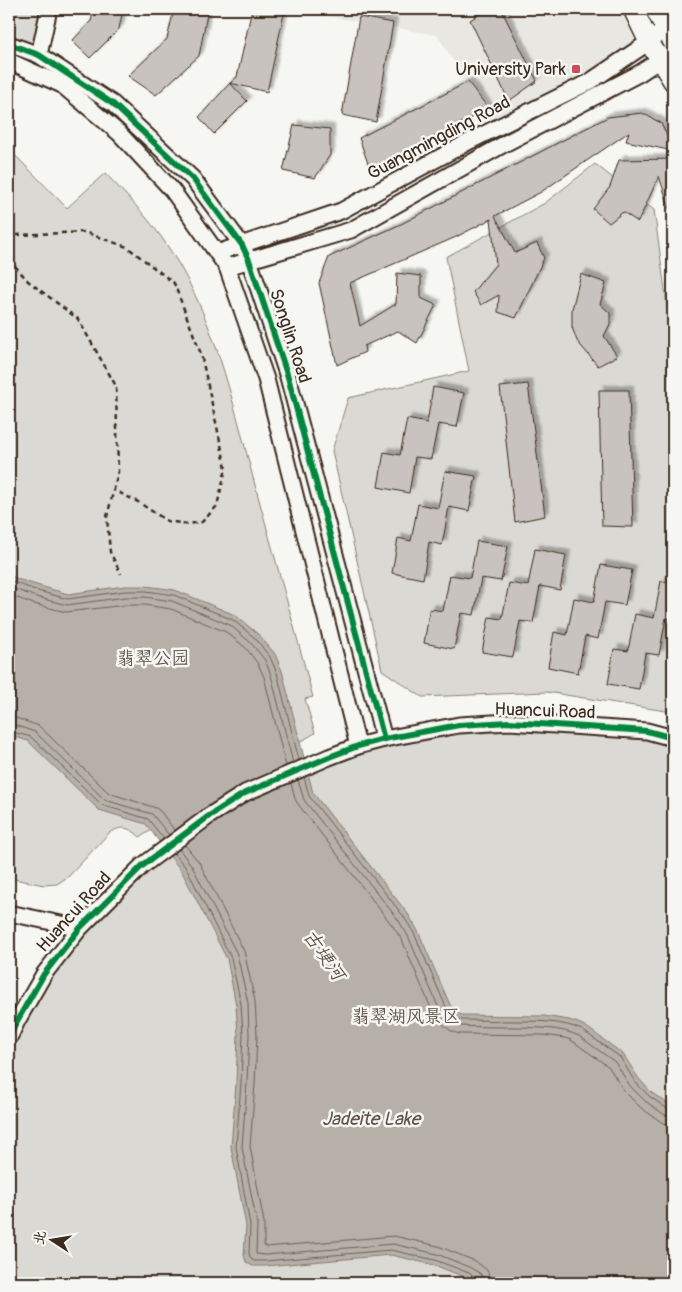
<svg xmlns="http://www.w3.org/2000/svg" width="682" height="1292" font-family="Pangolin,'LXGW WenKai TC',sans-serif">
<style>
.built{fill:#e8e7e2}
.green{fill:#dad9d3;stroke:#8a8278}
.water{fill:#b6b0a9;stroke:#857a71}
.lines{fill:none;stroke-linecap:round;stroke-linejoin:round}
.shore{stroke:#6c6056;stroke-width:1}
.building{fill:#c8c3be;stroke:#3b2a1e;filter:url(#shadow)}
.minor-casing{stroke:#3b2a1e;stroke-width:19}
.major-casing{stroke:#3b2a1e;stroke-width:22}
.path{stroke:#3b2a1e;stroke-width:2.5;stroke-dasharray:5 4;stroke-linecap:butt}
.minor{stroke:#f6f6f2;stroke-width:15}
.major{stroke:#f6f6f2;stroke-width:19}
.cycleway-casing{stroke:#f6f6f2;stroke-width:9}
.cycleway{stroke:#00873e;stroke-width:6}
.poi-dot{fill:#d1495b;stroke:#f6f6f2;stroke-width:2}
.labels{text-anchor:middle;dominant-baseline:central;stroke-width:5;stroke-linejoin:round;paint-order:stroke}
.poi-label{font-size:18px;fill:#3b2a1e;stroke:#f6f6f2;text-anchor:end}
.street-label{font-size:18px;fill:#3b2a1e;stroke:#f6f6f2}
.park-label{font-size:18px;fill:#63564b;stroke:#f6f6f2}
.water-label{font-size:19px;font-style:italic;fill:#605248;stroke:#f6f6f2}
</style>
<defs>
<filter id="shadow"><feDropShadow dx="4.5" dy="-4.5" stdDeviation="1" flood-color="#0004"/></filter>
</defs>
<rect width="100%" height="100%" fill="#f6f6f2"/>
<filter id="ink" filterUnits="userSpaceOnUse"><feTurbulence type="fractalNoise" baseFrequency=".02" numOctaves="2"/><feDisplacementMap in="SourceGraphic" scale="10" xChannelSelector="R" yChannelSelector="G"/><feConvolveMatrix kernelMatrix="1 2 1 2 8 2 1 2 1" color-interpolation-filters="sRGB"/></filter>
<g filter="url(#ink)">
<path class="built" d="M307,9H633L649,42L496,128L437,35L309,13Z"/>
<g class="green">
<path d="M9,9H49L39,55L9,44Z"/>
<path d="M9,149L67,208L105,173C125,194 145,214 162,238C214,311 232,400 255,485C274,555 294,626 313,697L305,699L315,733L140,837C129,827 122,825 109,833L69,876L57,884L44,885L9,878Z"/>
<path d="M595,164L654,210L673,348V565L671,578L673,579V711L672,712L547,692L422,697L382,670L332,451L348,398L469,371L446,257L545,203Z"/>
<path d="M459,725L673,738V1283H9V1038L31,997L142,866L329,757Z"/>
</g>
<path class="water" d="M9,574L17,579L40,586L68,594L125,586H146L175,590L235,615L259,635L275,654L282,671L313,793L408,914L418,931L450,1005L461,1015L544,1016L569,1020L578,1023L585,1026L623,1054L639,1079L652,1093L673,1107V1283H475L467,1278L434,1265L391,1255L265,1266H253L249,1264L246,1262L244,1255L246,1226L231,1147L236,1083L238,1035L236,1005L227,959L182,872L146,824L99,810L28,741L9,735Z"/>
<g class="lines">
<g class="shore">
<path d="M9,580L16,583L38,591L68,599L125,591H146L174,595L233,620L255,638L270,657L277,673L299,760"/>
<path d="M9,587L36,597L67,605L126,597H145L172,601L230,625L251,643L265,660L271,675L293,763"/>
<path d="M9,595L34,604L66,612L126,605H145L171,609L226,632L246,648L258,664L264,677L286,766"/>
<path d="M9,717L16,718L39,726L109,793L156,808L161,812L175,831"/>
<path d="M9,724L14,725L35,732L105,800L152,814L169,835"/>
<path d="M9,731L31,737L102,805L148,819L164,839"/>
<path d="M304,777L309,796L404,917L414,933L446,1007L458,1019L462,1020C480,1020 498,1021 517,1021C539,1021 562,1021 582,1030L620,1057L635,1082L649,1096L669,1110L673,1111"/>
<path d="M298,780L304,800L399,921L408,936L440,1011L454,1024L461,1026C479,1027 498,1027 517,1027C537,1028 560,1027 579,1036L615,1062L630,1086L645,1101L665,1115L673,1117"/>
<path d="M291,783L295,799L298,804L392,925L402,940L433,1013C439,1022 449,1032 460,1034L543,1035L565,1038L571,1040L609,1067L623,1090L641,1108L663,1123L673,1125"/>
<path d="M185,845L199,862L244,951L255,1001L257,1035L255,1084L250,1146L264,1223V1246L266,1247L394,1236L438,1246L475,1261L487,1270L490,1277L491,1283"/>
<path d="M179,849L192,866L237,954L248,1003L249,1035L247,1083L242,1147L257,1224L256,1254L265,1255L393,1244L437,1254L471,1268L481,1274L483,1283"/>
<path d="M174,853L187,869L231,958L241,1004L243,1034L241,1083L236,1147L250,1225L249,1254L251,1259L254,1261H265L391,1250L435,1260L469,1273L476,1278L477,1283"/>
</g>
</g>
<g class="building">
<path d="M94,9H123L119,29L90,58L72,41L91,21Z"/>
<path d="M174,9H208L199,56L156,95L128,76L167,39Z"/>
<path d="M252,9H285L267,92L230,83L237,77Z"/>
<path d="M488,9H501L537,81L509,101L470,20Z"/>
<path d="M359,17L393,23L376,122L342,115Z"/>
<path d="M468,82L489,109L370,169L359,138Z"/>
<path d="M230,83L247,101L214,134L199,117Z"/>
<path d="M642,113L661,123L673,149V151L626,141L629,132L541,192L495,216L515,253L537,243L544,258L516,318L498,312L499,295L481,305L473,292L496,264L491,219L456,237L350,283L360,326L396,304L397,273L421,276V298L436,305L417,343L398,331L364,346L365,352L337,365L319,283L329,257L401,224L608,117Z"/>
<path d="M294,125L330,129V155L315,178L283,171Z"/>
<path d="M673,159V212L671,213L659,176L638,222L623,212L609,223L593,209L610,187L619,160Z"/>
<path d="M581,274L606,283L600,304L610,313V324L604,336L617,356L598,366L577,341L572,327V309Z"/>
<path d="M528,384L545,516L515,522L500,387Z"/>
<path d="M433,387L464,393L457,427L438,424L431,459L415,457L409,493L378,487L384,452L400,455L407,419L427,423Z"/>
<path d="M599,390H629L633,527L602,526Z"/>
<path d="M445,471L476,476L469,511L449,507L442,545L429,542L423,579L392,573L398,538L411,541L418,504L438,508Z"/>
<path d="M477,541L508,546L501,581L481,578L474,615L461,613L454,649L424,643L430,609L443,611L450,575L470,578Z"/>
<path d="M535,549L566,555L560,590L540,586L533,623L520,621L513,657L482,652L489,617L502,619L509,583L528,586Z"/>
<path d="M601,565L632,570L625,605L605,602L598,639L585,636L578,673L548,667L554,632L567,635L574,598L594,602Z"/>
<path d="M661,581L673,583V619L666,618L659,655L645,653L639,689L608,684L614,649L628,651L635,614L654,618Z"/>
</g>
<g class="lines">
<defs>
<g id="minor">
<path d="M9,44L39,55L113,104L193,179L242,245L249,260L288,377L384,739"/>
<path d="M39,55L49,9"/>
<path d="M9,61L62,85L119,133L172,190L227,267L266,379L358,746"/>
<path d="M217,253L341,211L470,141L591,81L649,42L666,28"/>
<path d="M227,267L351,230L506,143L640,73L673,51"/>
<path d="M9,913L80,928"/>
<path d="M9,1038L17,1021L44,974L80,928L142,866L209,816L245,793L329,757L358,746L384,739L459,725L509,722L647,731L673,738"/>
</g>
<g id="major">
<path d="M633,9L649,42L673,81"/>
<path d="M655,9L673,42"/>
</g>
</defs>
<use href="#minor" class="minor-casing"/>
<use href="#major" class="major-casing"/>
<g class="path">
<path d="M9,241L17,235L84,232L127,247L174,283L201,354L226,468L217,506L202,522L187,524L167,521L138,502L114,490"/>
<path d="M9,259L28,281L78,319L116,386L118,472L107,517L110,552L121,574"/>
</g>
<use href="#minor" class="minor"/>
<use href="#major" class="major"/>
<defs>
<g id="cycleway">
<path d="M9,44L39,55L113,104L193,179L242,245L249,260L288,377L384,739"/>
<path d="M9,1038L17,1021L44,974L80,928L142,866L209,816L245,793L329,757L358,746L384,739L459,725L509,722L647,731L673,738"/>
</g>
</defs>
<use href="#cycleway" class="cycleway-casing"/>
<use href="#cycleway" class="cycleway"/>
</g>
</g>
<rect class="poi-dot" x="571" y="64" width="10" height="10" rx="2.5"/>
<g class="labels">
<g class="poi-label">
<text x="566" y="69">University Park</text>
</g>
<g class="street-label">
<text transform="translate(439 138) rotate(-28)">Guangmingding Road</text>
<text transform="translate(290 336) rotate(72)">Songlin Road</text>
<text transform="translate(545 711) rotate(2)">Huancui Road</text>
<text transform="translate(74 912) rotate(-48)">Huancui Road</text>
</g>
<g class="park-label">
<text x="153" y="658">翡翠公园</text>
<text x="406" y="1016">翡翠湖风景区</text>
</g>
<g class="water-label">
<text transform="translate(324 955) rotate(55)">古埂河</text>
<text x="371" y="1119">Jadeite Lake</text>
</g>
</g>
<rect width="682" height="1292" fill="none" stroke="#f6f6f2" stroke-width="30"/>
<rect x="15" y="15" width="652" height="1262" fill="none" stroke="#3b2a1e" stroke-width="2" filter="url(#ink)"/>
<g transform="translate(52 1240) rotate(282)" stroke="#f6f6f2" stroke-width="4" paint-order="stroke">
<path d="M0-4L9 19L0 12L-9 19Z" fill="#3b2a1e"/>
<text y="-8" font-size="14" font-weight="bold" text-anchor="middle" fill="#3b2a1e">北</text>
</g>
</svg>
